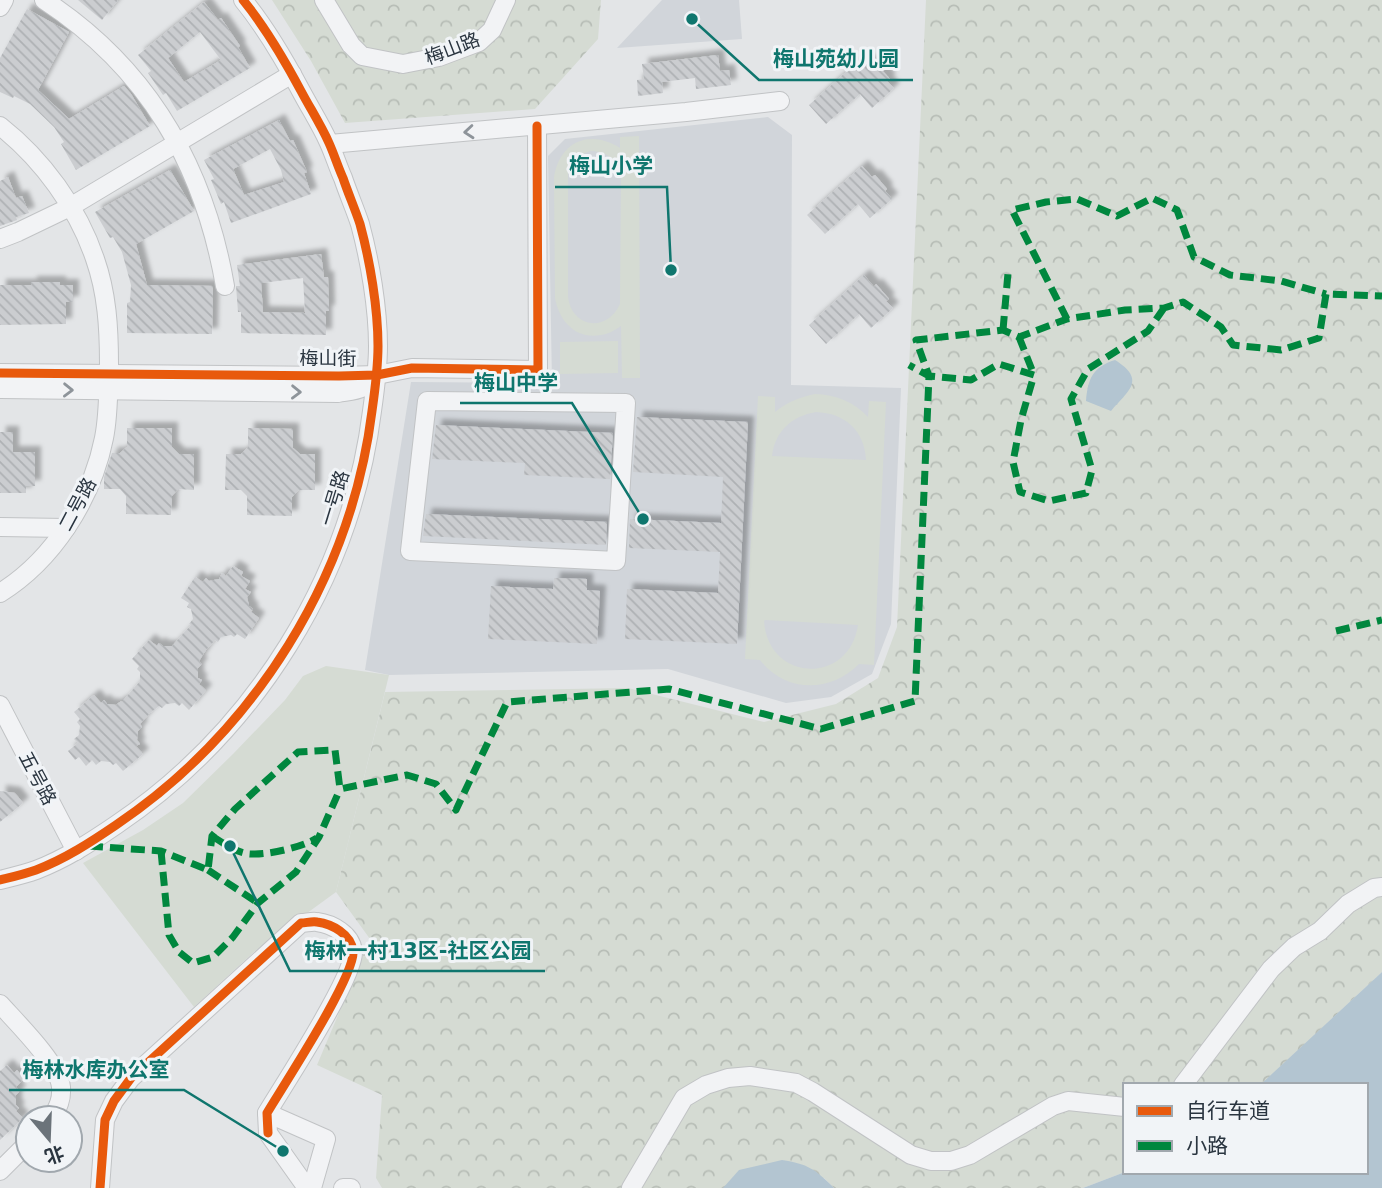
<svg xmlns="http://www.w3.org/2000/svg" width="1382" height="1188" font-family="'DejaVu Sans','Noto Sans SC',sans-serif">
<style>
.built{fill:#d1d5da}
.forest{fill:url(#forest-crowns)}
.green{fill:#d5dbd3;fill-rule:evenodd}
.water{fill:#b3c5d1}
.building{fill:url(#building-back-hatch);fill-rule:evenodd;filter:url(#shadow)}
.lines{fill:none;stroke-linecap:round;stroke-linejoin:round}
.minor-casing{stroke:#c1c3c5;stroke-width:20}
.minor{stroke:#f2f3f5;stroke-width:18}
.quiet{stroke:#00873e;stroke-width:7;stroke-dasharray:14 7;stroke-linecap:butt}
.cycleway-casing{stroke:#f1f4f7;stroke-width:13}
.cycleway{stroke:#e8590c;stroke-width:9}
.oneway{stroke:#8e949a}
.labels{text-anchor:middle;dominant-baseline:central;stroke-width:6;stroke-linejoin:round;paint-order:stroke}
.street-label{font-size:19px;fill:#2a3540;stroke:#f1f4f7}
.leader{fill:none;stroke:#0f766e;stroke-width:2.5}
.callout-dot{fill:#0f766e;stroke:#f1f4f7;stroke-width:2.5}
.callout-label{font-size:21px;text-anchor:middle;font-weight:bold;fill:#0f766e;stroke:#f1f4f7;stroke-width:6;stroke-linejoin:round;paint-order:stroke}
</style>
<defs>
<pattern id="forest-crowns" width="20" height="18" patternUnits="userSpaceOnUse" patternTransform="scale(1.75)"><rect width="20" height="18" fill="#d5dbd3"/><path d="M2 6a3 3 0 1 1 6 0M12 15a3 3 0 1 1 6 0" fill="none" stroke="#b7bdb6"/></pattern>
<pattern id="building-back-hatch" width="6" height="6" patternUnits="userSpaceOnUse" patternTransform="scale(1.75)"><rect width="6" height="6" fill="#cbcdd0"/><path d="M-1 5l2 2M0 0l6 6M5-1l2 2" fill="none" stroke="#aeb1b4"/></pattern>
<filter id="shadow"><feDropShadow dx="6" dy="-6" stdDeviation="2" flood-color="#0004"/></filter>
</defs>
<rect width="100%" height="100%" fill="#e3e5e7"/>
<g class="built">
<path d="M662,0H739L742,39L617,48Z"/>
<path d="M768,117L792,135L791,385L901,388L891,624L872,674L831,697L786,703L668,669L389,675L365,670L411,382L552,383L548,156L565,139Z"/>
</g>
<g class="forest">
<path d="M272,0H601L598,39L535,109L345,123L311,61Z"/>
<path d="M926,0H1382V972L1261,1085H1125V1172L1083,1188H834L824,1178L724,1188H382L376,1178L382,1095L317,1065L370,939L336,892L385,692L628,688L764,722L836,704L878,678L897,627Z"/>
</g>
<g class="green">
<path d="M639,136L640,378H622L621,326C615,330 609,334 601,335C576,340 559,321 555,298L554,177C560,141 590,129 620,148V137ZM590,151C607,151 618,160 621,177L620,304C607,333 572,328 568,297V170L576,157Z"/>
<path d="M618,341V373L560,374V342Z"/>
<path d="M815,394C836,395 853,401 868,417L869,401L886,402L874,665L859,664C830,693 786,693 760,660L745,659L758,396L775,397V412C787,402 800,397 815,394ZM816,412C845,413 865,431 866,460L772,456C775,431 792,416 816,412ZM764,621L765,620L858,625C849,686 768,682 764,621Z"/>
<path d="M326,666L389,675L336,892L255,951L194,1007L83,863L143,830L183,803L233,754L285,700L303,676Z"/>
</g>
<g class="water">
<path d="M1115,360C1147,380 1128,391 1111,411L1086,401C1088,378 1093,367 1115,360Z"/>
<path d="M1382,972V1188H1083L1125,1172H1366V1085H1260Z"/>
<path d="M782,1160C808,1164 815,1169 834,1188H723L739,1170Z"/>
</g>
<g class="building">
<path d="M78,0H118L102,20Z"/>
<path d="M204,2L218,20L221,18L240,46L238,47L250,68L177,111L166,93L163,95L148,73L151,71L138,55ZM200,32L221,60L184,82L168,58Z"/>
<path d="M27,9L69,32L38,90L69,119L124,86L131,94L150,126L76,170L61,144L64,142L54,127L30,104L14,96L13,98L0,92V58Z"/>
<path d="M718,55L720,71L729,70L731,85L696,89L695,78L662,82L663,93L638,96L637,80L644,79L642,64Z"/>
<path d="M864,56L874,67L877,65L890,79L887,81L894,88L872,108L860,94L826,124L809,105Z"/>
<path d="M279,120L290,141L293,140L307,172L304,173L311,194L231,223L224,202L221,204L211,180L214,179L204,160ZM270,149L281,170L284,182L244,195L233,169Z"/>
<path d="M862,166L872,177L875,175L887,189L885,191L892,199L870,218L858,204L825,234L807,215Z"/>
<path d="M170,170L194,211L136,244L147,285L213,286L212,334L127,333V303L130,302L131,285L122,252L113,237L110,238L95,212Z"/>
<path d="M8,177L16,198L22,196L29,213L16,217L17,220L0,226V181Z"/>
<path d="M321,254L324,277H328L329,311H326V335L241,333V312H238L236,286H240L237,265ZM303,278L305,313L263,312L261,283Z"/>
<path d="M864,275L874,287L876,284L889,299L886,301L893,308L871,328L859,314L826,344L809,325Z"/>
<path d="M31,282H60V285H73V302H66V324L0,325V285H31Z"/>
<path d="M637,417L748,422L737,644L625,639L627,589L718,593L720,552L629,548L630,519L721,523L723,477L633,472Z"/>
<path d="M436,425L613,433L610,479L524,475L525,463L432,459Z"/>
<path d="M127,428H172V447L179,454H194V490L178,489L172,496L171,515L126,514V496L120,489H104V477L112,453H120L127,447Z"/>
<path d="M248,428L293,429V448L300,454H315V490H299L292,497V516L247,515V496L241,490H225L226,454H241L248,447Z"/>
<path d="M0,432H13V452H35V486H26V493H0Z"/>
<path d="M426,514L607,522L606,545L423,536Z"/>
<path d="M233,566L243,572L241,576L250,581L245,589L251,592L247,597L249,606L253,609L251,612L259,618L245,639L237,634L234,637L231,635L221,637L218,642L215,640L206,650L199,661L202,664L198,668V678L202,680L199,684L206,690L189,710L182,703L179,706L175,703L166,704L162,708L159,706L150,713L140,724L142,727L138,731L137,740L140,744L136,746L143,754L123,771L116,763L113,765L110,762L101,761L96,765L92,760L86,766L79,757L75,760L68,751L78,743L74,739L79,735L80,726L77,722L80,719L74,712L94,695L101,703L104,700L107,704L116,705L121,701L122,702L140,681V672L137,669L139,666L132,659L149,640L157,646L159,643L163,646H172L191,625L189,624L193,619L191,609L187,607L189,603L181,598L195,577L203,582L206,578L209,581L219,579L222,573L226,576Z"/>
<path d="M554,578L587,579V590L600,591L597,644L488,639L491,586L553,589Z"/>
<path d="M0,791L15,793L23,803L0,822Z"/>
<path d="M7,1065L14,1073L17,1070L24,1079L16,1087L20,1091L16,1095V1105L19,1108L16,1111L23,1118L0,1140V1071Z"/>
</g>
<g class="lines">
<defs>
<g id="minor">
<path d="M44,0C148,68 204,165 225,286"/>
<path d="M324,0L351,45L362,56L403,64L439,57L479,42L492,30L506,0"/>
<path d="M0,7L4,0"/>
<path d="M0,126C42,159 78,208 95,259C107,293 109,328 109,364C108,389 109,413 104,438C92,499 53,560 0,593"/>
<path d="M330,144L686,112L780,101"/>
<path d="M0,239L18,232L70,207L292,74"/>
<path d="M0,373L339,376L377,375L412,368L538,370L537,126"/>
<path d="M0,389L338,393C356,390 365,391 377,375"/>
<path d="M427,401L626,403L616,561L410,551Z"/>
<path d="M0,527L66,528"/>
<path d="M0,705L76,851"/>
<path d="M0,880C12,877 25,874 36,870C65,859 91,842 116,825C255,731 351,578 372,411C375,390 378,368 378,346C378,308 370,261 360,224C355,209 348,193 343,178C338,167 334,154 329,143C321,125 310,108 301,91C284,59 266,28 243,0"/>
<path d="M0,1004C16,1022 59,1064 61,1087C62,1100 58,1107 52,1118"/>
<path d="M1183,1085L1271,969L1294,947L1320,931L1348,904L1374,888L1382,887"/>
<path d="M267,1113L326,1139L312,1188"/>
<path d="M0,1171L28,1143"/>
<path d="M100,1188L105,1120L114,1101L131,1078L301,923C306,923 312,921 317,922C332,924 351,934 353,951C356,975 283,1086 267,1113L268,1133L307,1188"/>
<path d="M343,1188H351"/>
<path d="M631,1188L684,1098L706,1085L728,1078L750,1076L796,1083L813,1092L911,1155L931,1161H951L970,1155L1053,1106L1068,1101L1125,1107"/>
</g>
</defs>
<use href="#minor" class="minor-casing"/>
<use href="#minor" class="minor"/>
<g class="quiet">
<path d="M1164,308L1148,331L1088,369L1071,399L1092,470L1086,493L1049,501L1020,492L1013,462L1021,420L1034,375L999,364L971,380L929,376L916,340L1003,330L1019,337L1067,319L1125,310L1164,308L1183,302L1221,327L1233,345L1281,350L1319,338L1326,294L1382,296"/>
<path d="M1067,319L1012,210L1046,202L1077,199L1117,216L1152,198L1177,210L1194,257L1230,275L1281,281L1326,294"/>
<path d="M1003,330L1008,273"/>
<path d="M1019,337L1034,375"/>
<path d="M1336,631L1382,620"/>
<path d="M212,836C223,843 238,854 252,854C268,855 303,847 317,838"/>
<path d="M89,846L161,851L208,870L212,836L235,809L298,752L335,750L340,789L407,775L436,784L456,810L507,702L669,689L821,729L915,701L929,376L909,365"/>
<path d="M161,851L169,935L179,952L193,963L213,957L233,937L258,903L296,872L319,837L340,789"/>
<path d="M208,870L258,903"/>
</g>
<defs>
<g id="cycleway">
<path d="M0,373L339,376L377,375L412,368L538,370L537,126"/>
<path d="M0,880C12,877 25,874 36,870C65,859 91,842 116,825C255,731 351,578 372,411C375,390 378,368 378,346C378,308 370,261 360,224C355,209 348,193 343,178C338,167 334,154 329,143C321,125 310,108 301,91C284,59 266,28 243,0"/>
<path d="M100,1188L105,1120L114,1101L131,1078L301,923C306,923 312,921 317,922C332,924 351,934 353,951C356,975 283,1086 267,1113L268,1133"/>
</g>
</defs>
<use href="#cycleway" class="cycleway-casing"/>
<use href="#cycleway" class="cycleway"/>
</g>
<defs><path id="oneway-chevron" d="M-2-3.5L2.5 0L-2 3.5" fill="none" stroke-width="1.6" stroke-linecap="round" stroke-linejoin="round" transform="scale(1.75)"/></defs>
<g class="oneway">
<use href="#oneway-chevron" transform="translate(469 132) rotate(175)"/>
<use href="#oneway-chevron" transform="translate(68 390) rotate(1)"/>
<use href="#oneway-chevron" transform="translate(296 392) rotate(1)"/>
</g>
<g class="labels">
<g class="street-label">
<text transform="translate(452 48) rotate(-21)">梅山路</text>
<text x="328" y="358">梅山街</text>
<text transform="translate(334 498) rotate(-73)">一号路</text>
<text transform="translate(77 504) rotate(-62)">二号路</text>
<text transform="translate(38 778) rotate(62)">五号路</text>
</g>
</g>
<path class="leader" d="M692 19L759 80H913M671 270L667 187H555M643 519L572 403H460M230 846L290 971H545M283 1151L184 1090H9"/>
<g class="callout-dot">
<circle cx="692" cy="19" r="7"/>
<circle cx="671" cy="270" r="7"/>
<circle cx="643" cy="519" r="7"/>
<circle cx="230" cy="846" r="7"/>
<circle cx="283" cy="1151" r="7"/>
</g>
<g class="callout-label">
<text x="836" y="66">梅山苑幼儿园</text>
<text x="611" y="173">梅山小学</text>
<text x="516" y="390">梅山中学</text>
<text x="418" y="958">梅林一村13区-社区公园</text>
<text x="96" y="1077">梅林水库办公室</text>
</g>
<rect x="1123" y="1083" width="245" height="91" fill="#f1f4f7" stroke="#a1a8ae" stroke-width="2"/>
<rect x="1137" y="1106" width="35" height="10" fill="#e8590c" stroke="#a1a8ae" stroke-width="2"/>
<text x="1186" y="1118" font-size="21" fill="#2a3540">自行车道</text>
<rect x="1137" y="1141" width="35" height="10" fill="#00873e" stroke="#a1a8ae" stroke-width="2"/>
<text x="1186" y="1153" font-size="21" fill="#2a3540">小路</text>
<g transform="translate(49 1139) rotate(161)"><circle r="33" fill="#f1f4f7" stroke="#a1a8ae" stroke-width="2"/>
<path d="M0-5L12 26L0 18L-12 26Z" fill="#6b737a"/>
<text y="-10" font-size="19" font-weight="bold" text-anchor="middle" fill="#2a3540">北</text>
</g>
</svg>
